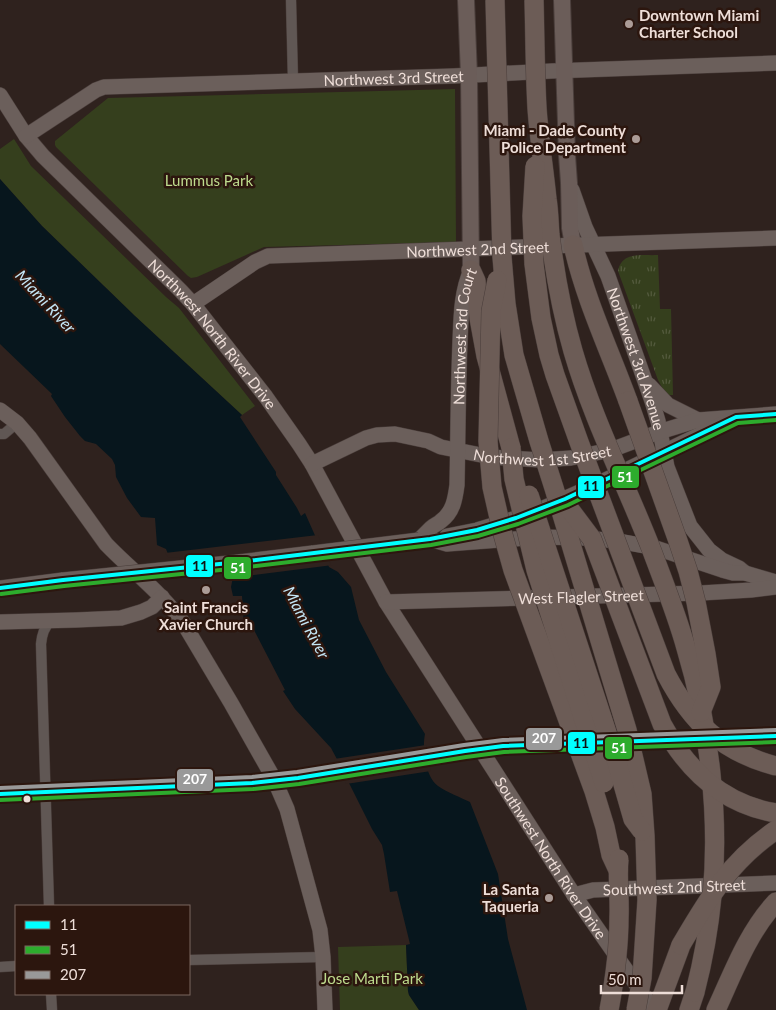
<svg xmlns="http://www.w3.org/2000/svg" width="776" height="1010" font-family="Lato,sans-serif">
<style>
.grass{fill:url(#grass-tufts)}
.green{fill:#353f1d}
.water{fill:#07161d}
.pier{fill:#2f221e}
.lines{fill:none;stroke-linecap:round;stroke-linejoin:round}
.street-casing{stroke:#4a3e3b;stroke-width:11}
.secondary-casing{stroke:#4a3e3b;stroke-width:16}
.primary-casing{stroke:#4a3e3b;stroke-width:18}
.highway-casing{stroke:#4a3e3b;stroke-width:20}
.street{stroke:#605754;stroke-width:10}
.secondary{stroke:#6b5f5b;stroke-width:15}
.primary{stroke:#6b5d59;stroke-width:16}
.highway{stroke:#6c5c56;stroke-width:19}
.secondary-bridge-casing{stroke:#4a3e3b;stroke-width:16;stroke-linecap:butt}
.highway-bridge-casing{stroke:#4a3e3b;stroke-width:20;stroke-linecap:butt}
.secondary-bridge{stroke:#6b5f5b;stroke-width:15}
.highway-bridge{stroke:#6c5c56;stroke-width:19}
.bus-1-casing{stroke:#2c160e;stroke-width:8}
.bus-2-casing{stroke:#2c160e;stroke-width:8}
.bus-3-casing{stroke:#2c160e;stroke-width:8}
.bus-1{stroke:#0ff;stroke-width:4}
.bus-2{stroke:#2dac2d;stroke-width:4}
.bus-3{stroke:#999;stroke-width:4}
.poi-dot{fill:#ab9c97;stroke:#2c160e;stroke-width:2}
.bus-dot{fill:#eeded8;stroke:#2c160e;stroke-width:2}
.labels{text-anchor:middle;dominant-baseline:central;stroke-width:5;stroke-linejoin:round;paint-order:stroke}
.poi-label{font-size:15px;font-weight:bold;fill:#eeded8;stroke:#2c160e;text-anchor:end}
.street-label{font-size:15px;fill:#eeded8;stroke:#2c160e}
.park-label{font-size:15px;fill:#bedb8d;stroke:#2c160e}
.water-label{font-size:16px;font-style:italic;fill:#c3e6f6;stroke:#2c160e}
.line-badge{stroke:#2c160e;stroke-width:2}
.badge-label{font-size:14px;text-anchor:middle;font-weight:bold;fill:#fff}
.pale-badge-label{font-size:14px;text-anchor:middle;font-weight:bold;fill:#111}
</style>
<defs>
<pattern id="grass-tufts" width="24" height="20" patternUnits="userSpaceOnUse" patternTransform="scale(1.25)"><rect width="24" height="20" fill="#353f1d"/><path d="M3 7l-1-3M5 7V3M7 7l1-3M15 17l-1-3M17 17v-4M19 17l1-3" fill="none" stroke="#535a3d"/></pattern>
</defs>
<rect width="100%" height="100%" fill="#2f221e"/>
<path class="grass" d="M658,255L660,309H671L673,395H669L664,391L658,380L618,271C622,251 642,256 658,255Z"/>
<g class="green">
<path d="M455,89L456,242L264,247L197,277L191,278L188,276L56,147L55,145V141L108,98Z"/>
<path d="M14,139L31,166L166,297L179,308L255,406L242,415L135,316L42,226L0,179V149Z"/>
<path d="M406,945L408,991L409,995L419,1010H340L338,947Z"/>
</g>
<path class="water" d="M0,179L42,226L135,316L242,415L240,417L276,472V475L297,508L301,516L305,513L329,567L338,572L351,587L359,620L386,672L425,734C422,748 425,777 438,786C448,793 460,797 470,802L498,874L508,939L527,1010H419L409,995L408,991L406,945L410,944L397,891L390,892L384,854L382,845L372,829L339,763L331,748L295,709L283,691L285,690L253,628L244,626L242,596H233L231,587L233,577L211,561L168,554L166,549L157,545L155,518L141,517L127,498L116,477L115,465L112,459L96,444L85,441L80,436L65,417L51,396L52,394L0,344Z"/>
<g class="pier">
<path d="M318,535L331,565H333L230,578L227,572L221,568L191,559L168,557L165,553Z"/>
<path d="M426,745L431,771L346,784L334,759Z"/>
</g>
<g class="lines">
<defs>
<g id="street">
<path d="M291,0L293,81"/>
<path d="M0,434H4L17,423"/>
<path d="M49,906L41,644C42,634 44,628 51,620"/>
<path d="M189,960L323,957"/>
<path d="M0,967L16,966"/>
<path d="M51,994L52,1010"/>
</g>
<g id="secondary">
<path id="s1" d="M0,95L26,136L43,156L180,290L193,304L266,397L299,444L312,464L386,602L574,895L654,1010"/>
<path id="s2" d="M26,136L96,90L104,87L453,76L552,71L776,63"/>
<path id="s3" d="M572,190L585,227L608,276L652,401L658,421L667,467L690,526L709,550L722,560L739,568L745,573"/>
<path id="s4" d="M193,304L255,262L268,256C438,251 607,244 776,238"/>
<path d="M649,385L668,405L698,420"/>
<path d="M0,410L17,423L30,438L106,544C132,571 162,593 184,624L231,703L274,779L287,809L320,930L323,957L325,1010"/>
<path id="s5" d="M312,464L366,438L377,435L395,434L428,441L441,447L491,457L541,460L571,458L611,450L659,432L698,420L776,414"/>
<path d="M447,536L477,530L507,521L541,509L595,485L728,421"/>
<path d="M430,539L447,544L540,537L584,538L618,541L656,548L722,570L733,573H745L776,582"/>
<path id="s6" d="M419,540C423,536 427,532 431,528C434,525 438,524 441,521C453,512 455,500 457,485C458,437 458,390 460,342C461,318 461,292 471,270"/>
<path d="M239,562L313,553"/>
<path d="M0,588L63,580"/>
<path id="s7" d="M386,602L701,593L751,590L776,587"/>
<path d="M0,622L76,620L121,618L141,612L152,607L162,597"/>
<path d="M619,741L776,736"/>
<path d="M503,746L586,742"/>
<path d="M317,774L446,754"/>
<path d="M0,794L252,783"/>
<path id="s8" d="M574,895L593,890L776,883"/>
</g>
<g id="primary">
<path d="M466,0L469,76L471,270"/>
<path d="M562,0L567,155L569,183L570,228L573,245"/>
</g>
<g id="highway">
<path d="M573,245C585,299 609,349 628,401"/>
<path d="M471,270L476,281L479,318L486,356L511,448"/>
<path d="M657,1010L681,945"/>
<path d="M689,1010L695,992"/>
<path d="M716,1010C733,973 748,932 776,902"/>
</g>
</defs>
<use href="#street" class="street-casing"/>
<use href="#secondary" class="secondary-casing"/>
<use href="#primary" class="primary-casing"/>
<use href="#highway" class="highway-casing"/>
<use href="#street" class="street"/>
<use href="#secondary" class="secondary"/>
<use href="#primary" class="primary"/>
<use href="#highway" class="highway"/>
<defs>
<g id="secondary-bridge">
<path d="M313,553L419,540"/>
<path d="M63,580L239,562"/>
<path d="M446,754L503,746"/>
<path d="M252,783L317,774"/>
</g>
<g id="highway-bridge">
<path d="M495,0L502,257L506,304L514,355L539,441L554,488L627,730L642,794L645,836L647,900L642,978L636,1010"/>
<path d="M534,0C535,36 535,72 537,108C539,138 544,169 547,199C549,211 549,223 550,235C555,274 562,313 573,351C593,420 626,484 652,551C664,583 677,615 686,648C709,724 720,817 712,896C709,928 703,961 695,992"/>
<path d="M535,166L532,216L534,264L541,318L549,355L555,375L579,442L666,674C691,722 722,752 776,766"/>
<path d="M497,280L491,311L488,441L492,487L502,531L513,570L594,791L605,827L611,855L618,870"/>
<path d="M628,401L678,541L688,571L696,602L706,654L711,687L701,712"/>
<path d="M511,448L514,479L536,570L604,783"/>
<path d="M529,495L616,760L633,819L642,831"/>
<path d="M562,499L592,539L662,724C687,770 722,804 776,813"/>
<path d="M681,945C708,899 730,861 776,830"/>
<path d="M609,1010C615,978 619,950 619,917C620,898 617,878 619,859"/>
</g>
</defs>
<use href="#secondary-bridge" class="secondary-bridge-casing"/>
<use href="#highway-bridge" class="highway-bridge-casing"/>
<use href="#secondary-bridge" class="secondary-bridge"/>
<use href="#highway-bridge" class="highway-bridge"/>
<defs>
<g id="bus-1">
<path d="M0,588L63,580L239,562L430,539L477,530L516,518L565,499L736,417L776,414"/>
<path d="M0,794L252,783L298,778L465,751L503,746L776,736"/>
</g>
<g id="bus-2">
<path d="M1,594L64,586L240,568L431,545L478,536L518,524L568,505L738,423L776,420"/>
<path d="M0,800L253,789L299,784L466,757L504,752L776,742"/>
</g>
<path id="bus-3" d="M0,788L252,777L297,772L464,745L503,740L776,730"/>
</defs>
<use href="#bus-1" class="bus-1-casing"/>
<use href="#bus-2" class="bus-2-casing"/>
<use href="#bus-3" class="bus-3-casing"/>
<use href="#bus-1" class="bus-1"/>
<use href="#bus-2" class="bus-2"/>
<use href="#bus-3" class="bus-3"/>
</g>
<g class="poi-dot">
<circle cx="629" cy="24" r="5"/>
<circle cx="636" cy="139" r="5"/>
<circle cx="206" cy="590" r="5"/>
<circle cx="549" cy="898" r="5"/>
</g>
<circle class="bus-dot" cx="27" cy="799" r="4.5"/>
<g class="labels">
<g class="poi-label">
<text x="639" y="15" text-anchor="start">Downtown Miami<tspan x="639" dy="17">Charter School</tspan></text>
<text x="626" y="130">Miami - Dade County<tspan x="626" dy="17">Police Department</tspan></text>
<text x="206" y="607" text-anchor="middle">Saint Francis<tspan x="206" dy="17">Xavier Church</tspan></text>
<text x="539" y="889">La Santa<tspan x="539" dy="17">Taqueria</tspan></text>
</g>
<g class="street-label">
<text stroke="none"><textPath href="#s2" startOffset="382">Northwest 3rd Street</textPath></text>
<text stroke="none"><textPath href="#s4" startOffset="299">Northwest 2nd Street</textPath></text>
<text stroke="none"><textPath href="#s1" startOffset="321">Northwest North River Drive</textPath></text>
<text stroke="none"><textPath href="#s6" startOffset="219">Northwest 3rd Court</textPath></text>
<text stroke="none"><textPath href="#s3" startOffset="181">Northwest 3rd Avenue</textPath></text>
<text stroke="none"><textPath href="#s5" startOffset="240">Northwest 1st Street</textPath></text>
<text stroke="none"><textPath href="#s7" startOffset="195">West Flagler Street</textPath></text>
<text stroke="none"><textPath href="#s1" startOffset="946">Southwest North River Drive</textPath></text>
<text stroke="none"><textPath href="#s8" startOffset="101">Southwest 2nd Street</textPath></text>
</g>
<g class="park-label">
<text x="209" y="180">Lummus Park</text>
<text x="372" y="978">Jose Marti Park</text>
</g>
<g class="water-label">
<text transform="translate(46 301) rotate(47)">Miami River</text>
<text transform="translate(307 622) rotate(62)">Miami River</text>
</g>
</g>
<g class="line-badge">
<rect x="611" y="465" width="29" height="24" rx="5" fill="#2dac2d"/>
<rect x="577" y="475" width="28" height="24" rx="5" fill="#0ff"/>
<rect x="185" y="554" width="29" height="24" rx="5" fill="#0ff"/>
<rect x="223" y="556" width="29" height="24" rx="5" fill="#2dac2d"/>
<rect x="525" y="727" width="38" height="24" rx="5" fill="#999"/>
<rect x="567" y="731" width="29" height="24" rx="5" fill="#0ff"/>
<rect x="604" y="736" width="29" height="24" rx="5" fill="#2dac2d"/>
<rect x="176" y="768" width="38" height="24" rx="5" fill="#999"/>
</g>
<g class="badge-label">
<text x="625" y="482">51</text>
<text x="238" y="573">51</text>
<text x="544" y="743">207</text>
<text x="619" y="753">51</text>
<text x="195" y="784">207</text>
</g>
<g class="pale-badge-label">
<text x="591" y="491">11</text>
<text x="200" y="571">11</text>
<text x="581" y="748">11</text>
</g>
<rect x="15" y="905" width="175" height="90" fill="#2c160e" stroke="#7a665f"/>
<rect x="25" y="921" width="25" height="8" fill="#00ffff" stroke="#7a665f"/>
<text x="60" y="930" font-size="15" fill="#eeded8">11</text>
<rect x="25" y="946" width="25" height="8" fill="#2dac2d" stroke="#7a665f"/>
<text x="60" y="955" font-size="15" fill="#eeded8">51</text>
<rect x="25" y="971" width="25" height="8" fill="#999999" stroke="#7a665f"/>
<text x="60" y="980" font-size="15" fill="#eeded8">207</text>
<path d="M601 985v8h81v-8" fill="none" stroke="#eeded8" stroke-width="2.5"/>
<text x="608" y="985" font-size="15" fill="#eeded8" stroke="#2c160e" stroke-width="4" paint-order="stroke">50 m</text>
</svg>
